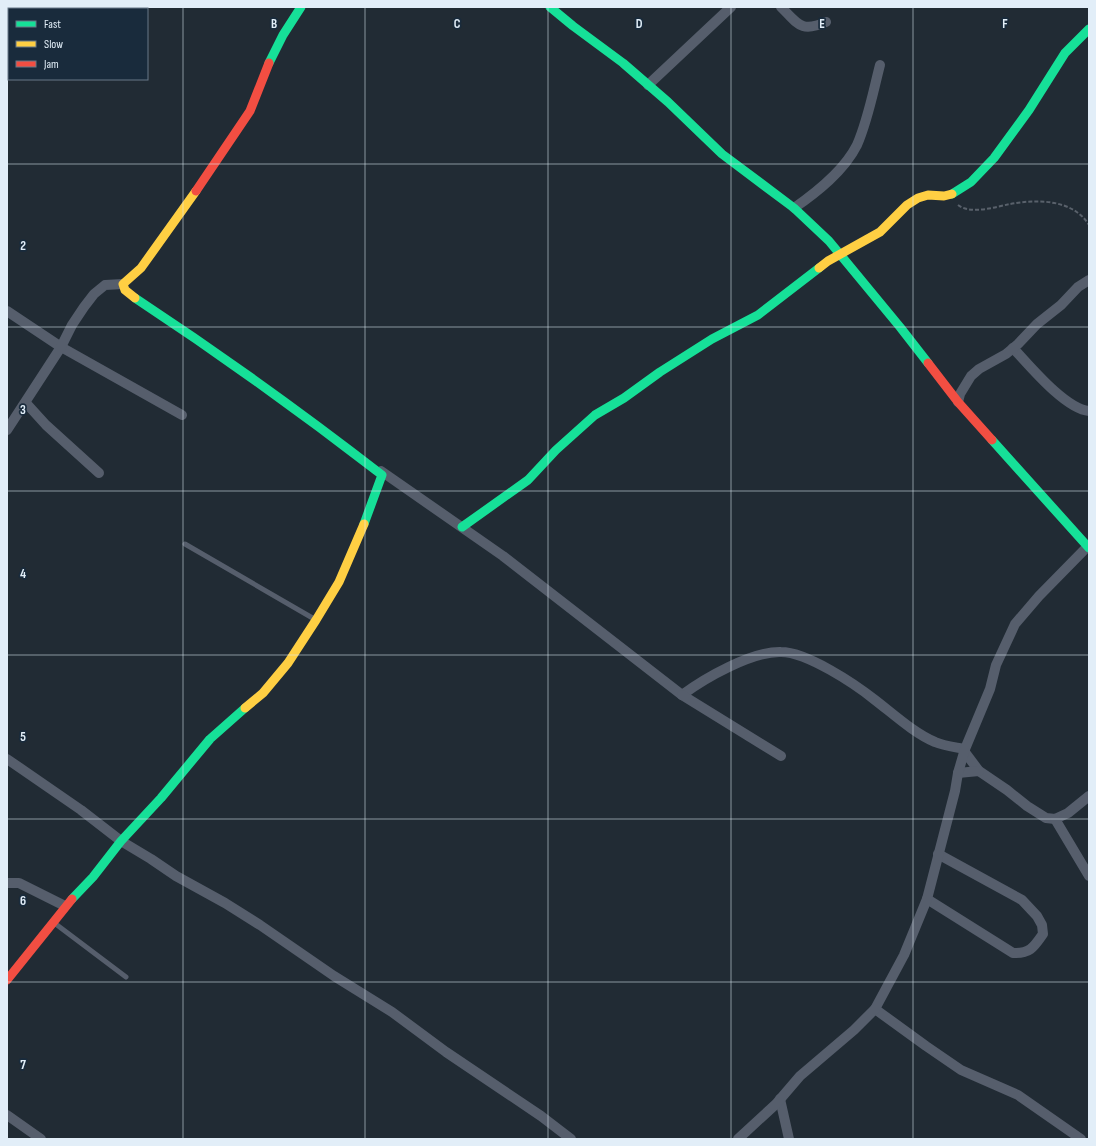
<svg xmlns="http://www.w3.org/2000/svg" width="1096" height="1146" font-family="'Sofia Sans Condensed',sans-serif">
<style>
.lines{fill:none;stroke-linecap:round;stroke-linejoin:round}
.path{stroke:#59616b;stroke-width:2;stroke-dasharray:4 2;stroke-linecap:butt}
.lane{stroke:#565e6c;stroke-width:5}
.street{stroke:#565e6c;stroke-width:10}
.fast{stroke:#16e098;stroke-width:9}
.slow{stroke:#ffcf43;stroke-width:9}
.jam{stroke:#f24e42;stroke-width:9}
.grid{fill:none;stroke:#e2eef8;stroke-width:1;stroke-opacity:0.55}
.grid-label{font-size:13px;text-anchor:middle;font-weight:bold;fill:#e2eef8;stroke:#192b3c;stroke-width:3.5;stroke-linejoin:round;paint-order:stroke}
</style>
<rect width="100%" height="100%" fill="#212b34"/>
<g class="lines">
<path class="path" d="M958,205C971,215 995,207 1010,204C1037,199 1073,199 1089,225"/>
<g class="lane">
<path d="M185,544L316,620"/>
<path d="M53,922L126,977"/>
</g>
<g class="street">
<path d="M781,7C798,24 801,33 826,22"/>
<path d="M648,85L731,7"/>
<path d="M794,208C817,192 844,171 857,145C868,120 873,92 880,65"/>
<path d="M7,311L61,347L182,415"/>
<path d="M1013,348C1029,365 1065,409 1089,411"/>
<path d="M958,402L960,394L971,376L979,369L1006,354L1018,344L1037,324L1061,305L1078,287L1089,280"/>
<path d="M26,403L46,425L99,473"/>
<path d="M7,430L61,347L72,325L84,307L94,294L105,285L123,284"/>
<path d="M382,475L381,471L503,556L682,695C705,678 752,651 781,652C807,652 855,684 875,700C892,713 915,734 935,742C944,746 955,747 965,749"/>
<path d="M682,695L781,756"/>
<path d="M964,751L979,771L1007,790L1027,806L1046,818L1055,819L1068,813L1089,796"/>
<path d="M7,759L81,810L121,841L151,859L176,876L225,903L260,925L334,976L392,1012L446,1052L541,1116L571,1139"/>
<path d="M958,773L979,771"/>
<path d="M1055,819L1089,876"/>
<path d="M7,883H19L65,906"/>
<path d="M927,899L1013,953C1030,954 1034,947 1043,934L1042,925L1037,916L1022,900L938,854"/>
<path d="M875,1009L926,1046L961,1070L1018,1095L1081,1139"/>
<path d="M780,1099L789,1139"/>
<path d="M7,1115L41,1139"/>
<path d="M738,1139L776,1104L800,1076L854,1030L875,1009L904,955L927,899L955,791L958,773L965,749L990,689L996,665L1015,624L1039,596L1089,545"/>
</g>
<g class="fast">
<path d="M550,7L573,26L623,63L668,102L722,154L794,208L829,241L900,327L928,363"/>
<path d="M269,63L283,35L301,7"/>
<path d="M952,194L971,182L994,158L1029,110L1065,53L1089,29"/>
<path d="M135,298C220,354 302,413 382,475L364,524"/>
<path d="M992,440L1089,548"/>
<path d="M462,527L528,480L556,450L595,415L624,398L660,372L712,339L758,315L819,268"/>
<path d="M72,899L93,877L121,841L161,798L210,739L245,708"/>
</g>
<g class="slow">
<path d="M819,268L828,261L880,232L907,205L918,198L928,195L944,196L952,194"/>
<path d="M135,298L125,290L123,284L141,268L196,191"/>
<path d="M245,708L263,693L288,663L316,620L339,582L364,524"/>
</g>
<g class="jam">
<path d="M196,191L250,111L269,63"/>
<path d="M928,363L958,402L992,440"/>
<path d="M7,980L72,899"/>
</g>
</g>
<path class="grid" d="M183,7V1139M365,7V1139M548,7V1139M731,7V1139M913,7V1139M7,164H1089M7,327H1089M7,491H1089M7,655H1089M7,819H1089M7,982H1089"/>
<g class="grid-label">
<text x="274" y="28">B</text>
<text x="457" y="28">C</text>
<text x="639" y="28">D</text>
<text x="822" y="28">E</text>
<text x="1005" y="28">F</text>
<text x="23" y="250">2</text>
<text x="23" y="414">3</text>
<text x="23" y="578">4</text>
<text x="23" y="741">5</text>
<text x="23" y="905">6</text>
<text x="23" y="1069">7</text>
</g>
<rect width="1096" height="1146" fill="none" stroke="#e2eef8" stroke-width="16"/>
<rect x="8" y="8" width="140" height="72" fill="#192b3c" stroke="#697987"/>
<rect x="16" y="21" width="20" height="6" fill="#16e098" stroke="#697987"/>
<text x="44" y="28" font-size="12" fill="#e2eef8">Fast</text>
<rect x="16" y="41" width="20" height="6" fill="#ffcf43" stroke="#697987"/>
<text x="44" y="48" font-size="12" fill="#e2eef8">Slow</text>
<rect x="16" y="61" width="20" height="6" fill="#f24e42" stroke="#697987"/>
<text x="44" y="68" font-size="12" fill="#e2eef8">Jam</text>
</svg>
